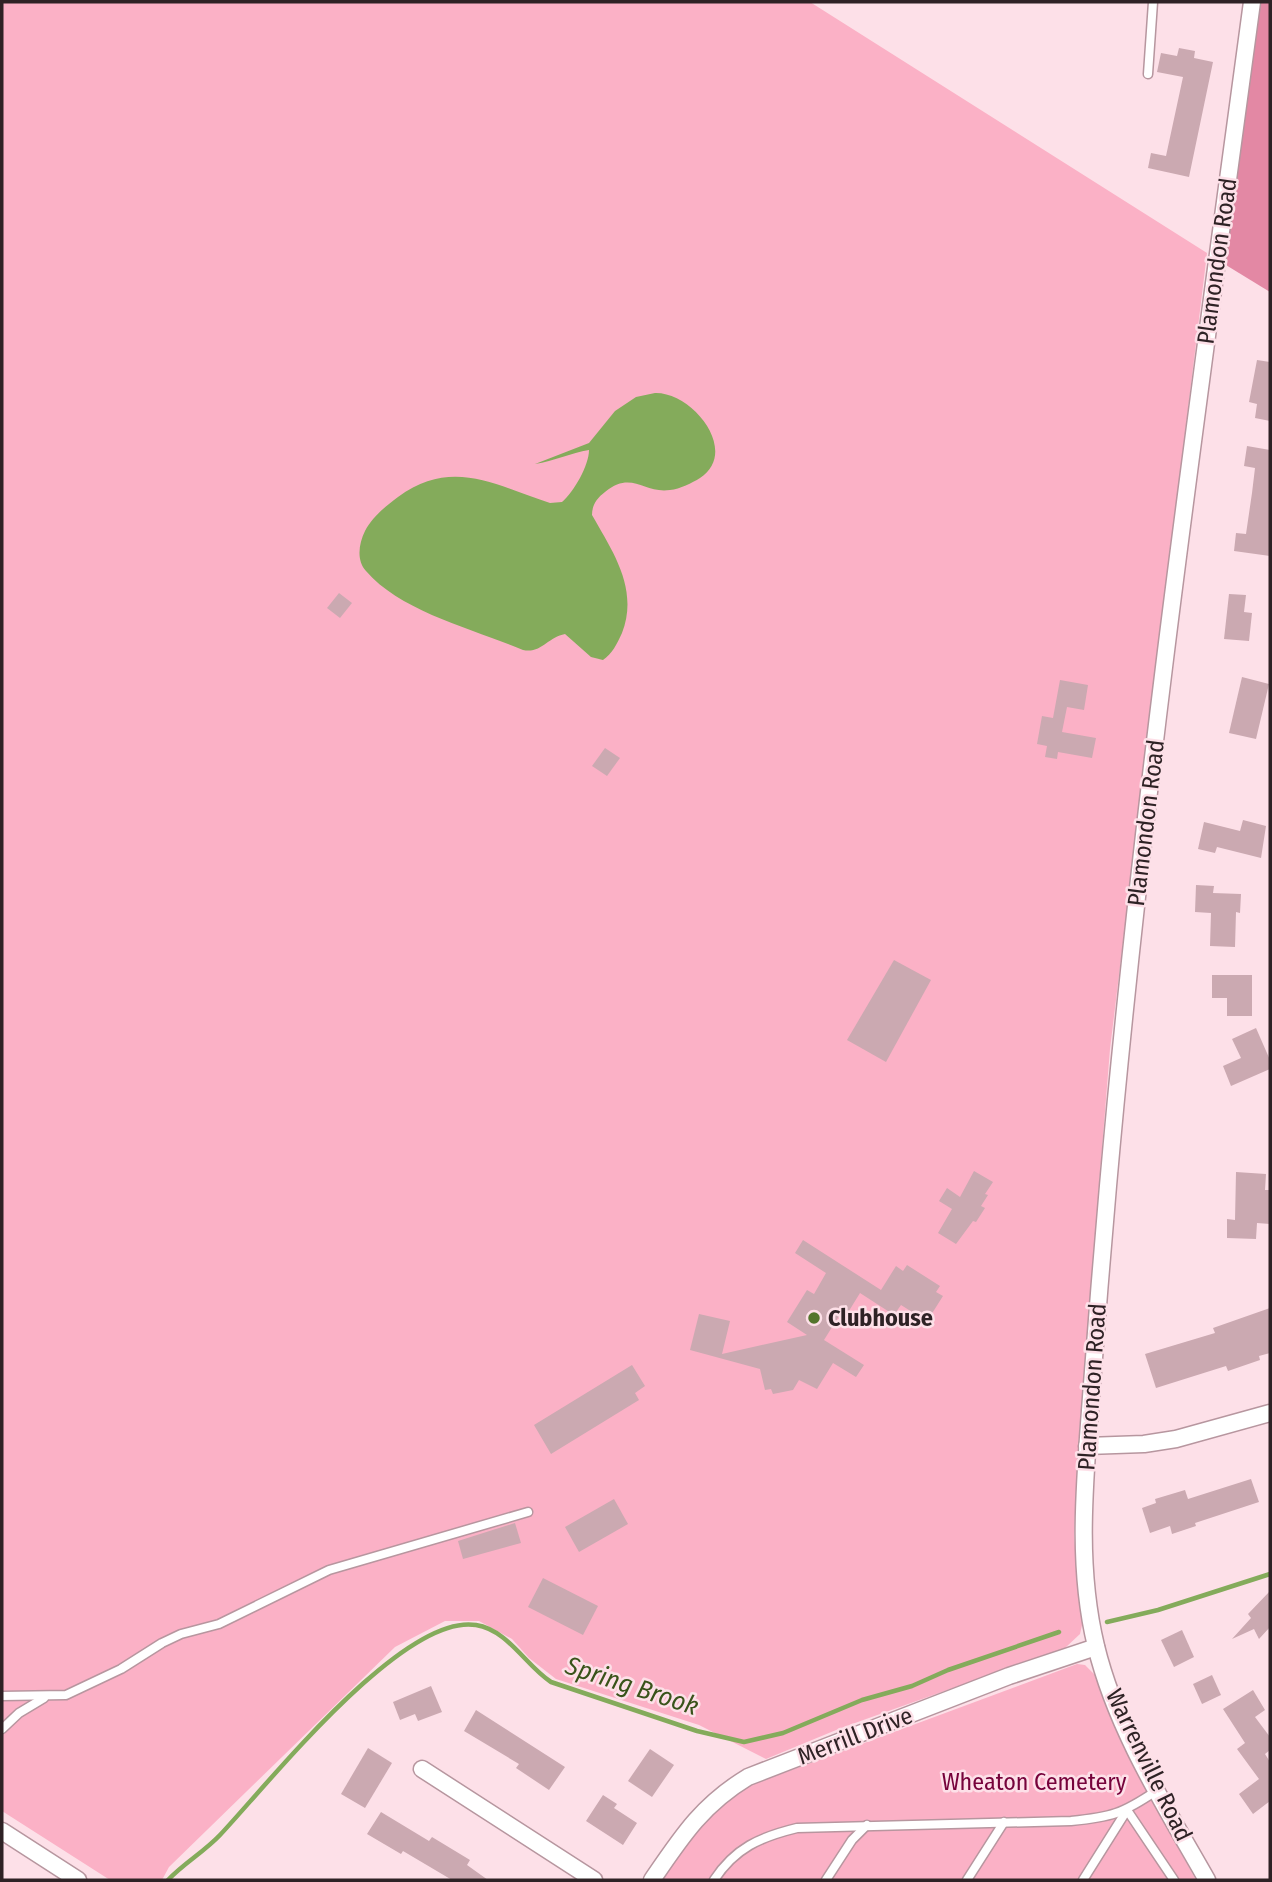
<svg xmlns="http://www.w3.org/2000/svg" width="1272" height="1882" font-family="'Fira Sans Condensed',sans-serif">
<style>
.green{fill:#fbb1c6}
.forest{fill:#e388a4}
.water{fill:#84ab5b}
.lines{fill:none;stroke-linecap:round;stroke-linejoin:round}
.stream{stroke:#84ab5b;stroke-width:4.5}
.building{fill:#cba9b1}
.service-casing{stroke:#b7969f;stroke-width:11}
.minor-casing{stroke:#b7969f;stroke-width:19}
.service{stroke:#fff;stroke-width:8}
.minor{stroke:#fff;stroke-width:16}
.poi-dot{fill:#53752c;stroke:#fde0e8;stroke-width:2.5}
.labels{text-anchor:middle;dominant-baseline:central;stroke-width:5;stroke-linejoin:round;paint-order:stroke}
.street-label{font-size:24px;fill:#2e2225;stroke:#fde0e8}
.poi-label{font-size:24px;font-weight:bold;fill:#2e2225;stroke:#fde0e8;text-anchor:start}
.park-label{font-size:24px;fill:#76023b;stroke:#fde0e8}
.water-label{font-size:26px;font-style:italic;fill:#39531a;stroke:#fde0e8}
</style>
<rect width="100%" height="100%" fill="#fde0e8"/>
<g class="green">
<path d="M2,2H810L1207,253L1110,1049L1078,1448L1074,1536L1083,1621L1080,1634L1065,1648L841,1728L766,1759L699,1725L556,1679L529,1658L512,1639L479,1621H445L395,1647L169,1867L162,1880H110L2,1811Z"/>
<path d="M1077,1664L1085,1665L1098,1678L1130,1760L1196,1880H661L710,1814L751,1785Z"/>
</g>
<path class="forest" d="M1256,2H1270V292L1221,262Z"/>
<path class="water" d="M655,393C693,392 740,452 700,478C692,483 680,489 670,490C644,494 632,470 605,492C597,498 592,505 592,515C613,552 639,589 622,633C617,644 612,654 603,660L591,657L565,634C548,637 541,654 523,650C474,629 401,612 366,571C356,560 359,543 365,531C372,517 386,506 398,497C453,457 496,486 550,503L562,502C574,492 589,465 589,450C571,453 554,461 535,464L589,443L615,411L636,397Z"/>
<g class="lines">
<g class="stream">
<path d="M1107,1622L1158,1610L1270,1574"/>
<path d="M168,1880C184,1863 204,1852 220,1835C269,1783 403,1613 476,1625C508,1630 526,1666 551,1682L697,1731L744,1742L783,1733L862,1700L912,1686L948,1670L1059,1632"/>
</g>
</g>
<g class="building">
<path d="M1179,48L1195,51L1194,58L1213,62L1189,177L1148,168L1151,153L1166,156L1183,77L1157,72L1161,53L1177,56Z"/>
<path d="M1257,360L1270,362V421L1255,418L1257,404L1249,402Z"/>
<path d="M1247,446L1270,450V556L1234,551L1236,533L1246,534L1252,493L1255,468L1244,466Z"/>
<path d="M339,593L352,603L340,618L327,608Z"/>
<path d="M1229,594L1246,595L1244,612L1252,613L1249,641L1224,639Z"/>
<path d="M1242,677L1269,684L1256,739L1229,733Z"/>
<path d="M1060,680L1088,685L1084,710L1067,707L1062,732L1096,738L1092,758L1058,752L1057,759L1045,757L1047,746L1037,744L1042,716L1053,718Z"/>
<path d="M605,748L620,758L607,776L592,766Z"/>
<path d="M1243,820L1266,826L1261,858L1217,847L1215,853L1198,849L1204,822L1240,831Z"/>
<path d="M1196,885L1214,886L1213,893L1241,894L1240,913L1236,912L1235,947L1210,946L1211,913L1195,912Z"/>
<path d="M894,960L931,980L886,1062L847,1040Z"/>
<path d="M1212,975H1252V1016H1227V998H1212Z"/>
<path d="M1256,1028L1270,1060V1069L1231,1086L1223,1066L1241,1058L1232,1039Z"/>
<path d="M974,1171L993,1182L985,1194L988,1195L981,1206L985,1208L976,1222L973,1221L956,1244L938,1233L952,1209L939,1201L947,1188L960,1197Z"/>
<path d="M1236,1172L1266,1174L1265,1190H1270V1224L1257,1223L1256,1239L1227,1238V1219L1235,1220Z"/>
<path d="M803,1240L881,1290L896,1266L903,1271L907,1265L940,1286L936,1292L943,1296L931,1315L924,1311L920,1317L901,1305L894,1315L860,1293L844,1319L839,1316L824,1340L864,1365L856,1377L833,1363L817,1389L799,1380L793,1390L773,1394L771,1389L765,1390L760,1369L690,1350L699,1314L730,1321L722,1354L807,1335L787,1322L807,1290L814,1294L826,1273L795,1253Z"/>
<path d="M1270,1308V1353L1259,1356L1260,1360L1228,1371L1226,1366L1156,1388L1145,1354L1215,1333L1213,1328Z"/>
<path d="M632,1365L645,1386L635,1393L639,1400L551,1454L534,1425Z"/>
<path d="M1251,1479L1259,1502L1195,1523L1196,1526L1172,1534L1170,1526L1150,1533L1142,1508L1156,1503L1155,1499L1185,1490L1188,1499Z"/>
<path d="M614,1499L628,1524L579,1552L565,1527Z"/>
<path d="M515,1523L521,1543L463,1559L458,1541Z"/>
<path d="M543,1578L598,1606L583,1635L528,1607Z"/>
<path d="M1270,1591V1627L1259,1639L1254,1629L1232,1639L1251,1618L1248,1614Z"/>
<path d="M1182,1630L1194,1657L1174,1667L1161,1640Z"/>
<path d="M1212,1675L1221,1695L1202,1704L1193,1684Z"/>
<path d="M431,1686L442,1712L418,1721L415,1714L400,1720L393,1702Z"/>
<path d="M1253,1690L1265,1710L1255,1717L1270,1737V1750L1265,1754L1270,1762V1801L1253,1814L1239,1794L1259,1779L1237,1749L1245,1743L1223,1709Z"/>
<path d="M476,1710L565,1767L549,1790L516,1768L519,1764L464,1731Z"/>
<path d="M368,1748L392,1763L365,1808L341,1794Z"/>
<path d="M650,1749L674,1765L652,1797L628,1781Z"/>
<path d="M603,1795L617,1804L614,1808L637,1823L623,1845L586,1821Z"/>
<path d="M381,1812L429,1841L432,1837L470,1860L467,1865L488,1880H452L403,1851L401,1854L367,1834Z"/>
</g>
<g class="lines">
<defs>
<g id="service">
<path d="M1148,74L1153,2"/>
<path d="M2,1696L66,1695L121,1669L162,1643L181,1634L219,1624L329,1570L528,1512"/>
<path d="M2,1729L19,1713L44,1698"/>
<path d="M714,1880C735,1848 760,1837 797,1828L1071,1821C1111,1817 1122,1814 1156,1791"/>
<path d="M826,1880L852,1840L867,1825"/>
<path d="M967,1880L1004,1822"/>
<path d="M1083,1880L1127,1810L1174,1880"/>
</g>
<g id="minor">
<path d="M1087,1446L1144,1444L1176,1439L1270,1413"/>
<path d="M422,1769L594,1880"/>
<path d="M2,1831L78,1880"/>
<path d="M652,1880C682,1836 702,1805 748,1777L1009,1676L1096,1647"/>
<path d="M1207,1880C1165,1806 1116,1729 1096,1646C1076,1564 1085,1480 1091,1397C1096,1327 1102,1256 1108,1186C1143,790 1199,396 1252,2"/>
</g>
</defs>
<use href="#service" class="service-casing"/>
<use href="#minor" class="minor-casing"/>
<use href="#service" class="service"/>
<use href="#minor" class="minor"/>
</g>
<circle class="poi-dot" cx="814" cy="1318" r="7"/>
<g class="labels">
<g class="street-label">
<text transform="translate(1217 261) rotate(-82)">Plamondon Road</text>
<text transform="translate(1146 823) rotate(-83)">Plamondon Road</text>
<text transform="translate(1092 1387) rotate(-86)">Plamondon Road</text>
<text transform="translate(855 1736) rotate(-21)">Merrill Drive</text>
<text transform="translate(1149 1765) rotate(64)">Warrenville Road</text>
</g>
<g class="poi-label">
<text x="828" y="1318">Clubhouse</text>
</g>
<g class="park-label">
<text x="1034" y="1782">Wheaton Cemetery</text>
</g>
<g class="water-label">
<text transform="translate(632 1686) rotate(18)">Spring Brook</text>
</g>
</g>
<rect width="1272" height="1882" fill="none" stroke="#2e2225" stroke-width="7"/>
</svg>
